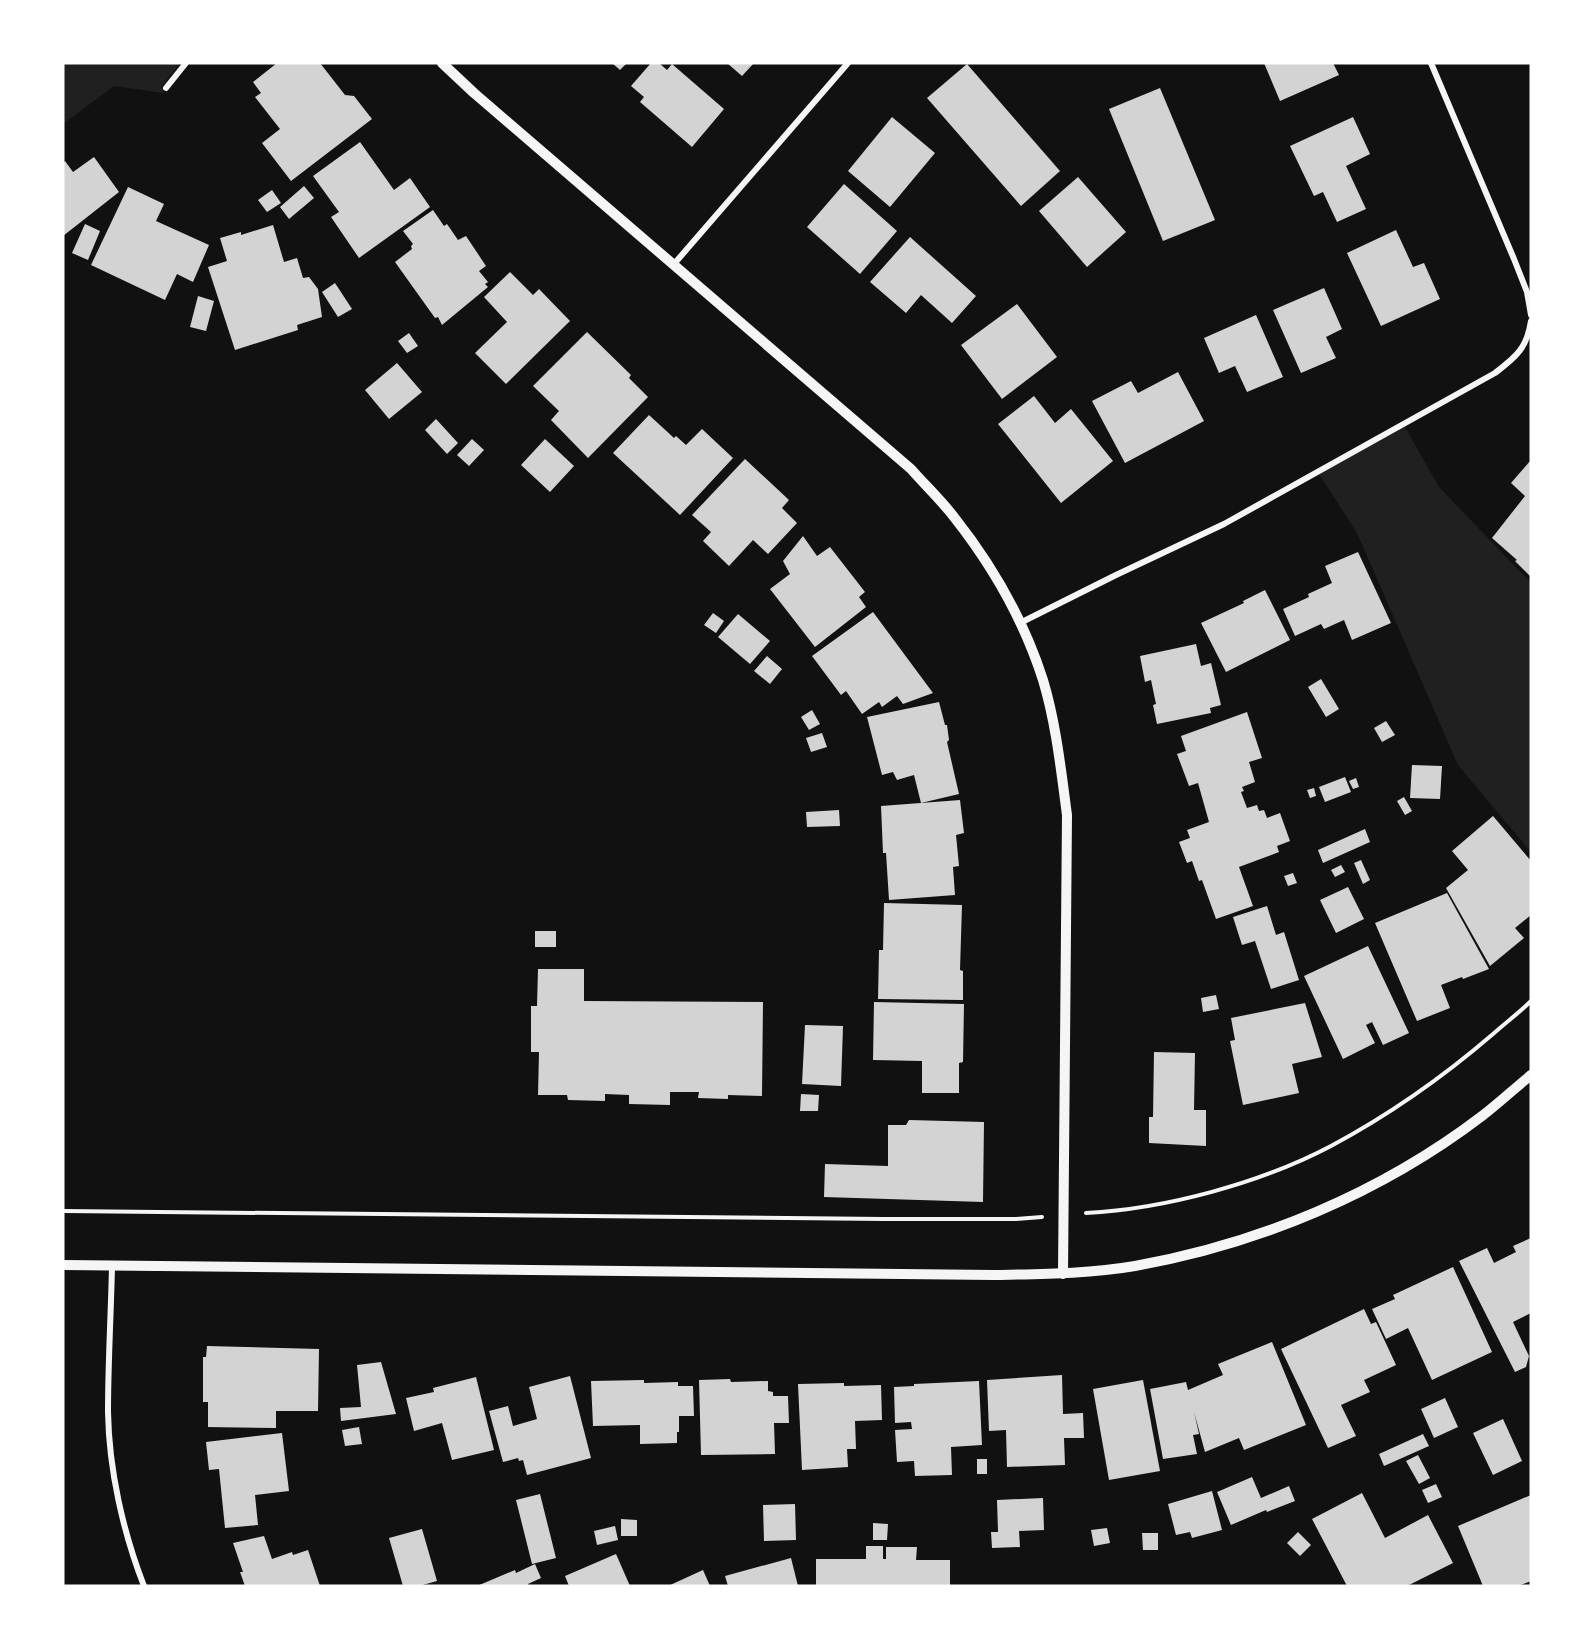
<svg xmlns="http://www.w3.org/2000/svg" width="1594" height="1649" font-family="Montserrat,sans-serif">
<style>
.green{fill:#202020}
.building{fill:#d3d3d3}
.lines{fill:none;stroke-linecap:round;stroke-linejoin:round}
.path{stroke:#f5f5f5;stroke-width:4}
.minor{stroke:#f5f5f5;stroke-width:6}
.tertiary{stroke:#f5f5f5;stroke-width:10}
</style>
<rect width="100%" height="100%" fill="#111"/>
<g class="green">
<path d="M63,63H180L161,87L164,93L114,86L63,124Z"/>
<path d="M1405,427L1439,487L1531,583V852L1458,765L1357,533L1319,474Z"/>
</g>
<g class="building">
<path d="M277,63H320L345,95L354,96L372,119L291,181L262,143L280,129L255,97L261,93L253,82Z"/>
<path d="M612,63H627L620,70Z"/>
<path d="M651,63H659L667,70L672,64L724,109L692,147L640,102L644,97L631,86Z"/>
<path d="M727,63H754L742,76Z"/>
<path d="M1264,63H1333L1339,75L1280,101Z"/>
<path d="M967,64L1060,171L1021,206L927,98Z"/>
<path d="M1160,88L1215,220L1163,241L1109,109Z"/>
<path d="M892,117L935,153L890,207L848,171Z"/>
<path d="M1353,117L1370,154L1346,166L1366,209L1337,222L1323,192L1314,196L1290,146Z"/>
<path d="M360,142L394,190L410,178L430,207L359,258L331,217L339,212L313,176Z"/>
<path d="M94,157L119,192L63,236V163L65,161L73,172Z"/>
<path d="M1078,177L1126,232L1087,267L1039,211Z"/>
<path d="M844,184L897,231L860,274L807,227Z"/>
<path d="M304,186L314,198L289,219L280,207Z"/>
<path d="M128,187L164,204L156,221L209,245L193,282L177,274L165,300L91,265Z"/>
<path d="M272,190L281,203L267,212L258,200Z"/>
<path d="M433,210L444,226L447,224L458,240L466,236L486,266L479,271L488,282L485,284L488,287L442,325L438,317L435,318L395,262L412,249L411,246L413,244L403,231Z"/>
<path d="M85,224L100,231L88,260L72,253Z"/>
<path d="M273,225L284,262L297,258L303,278L309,277L318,289L322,317L297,325L298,330L235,350L208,267L227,261L220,238L241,232V235Z"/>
<path d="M1396,230L1413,267L1424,263L1440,299L1381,326L1347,253Z"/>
<path d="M910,237L976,296L952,323L921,295L906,313L870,282Z"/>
<path d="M510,272L533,295L539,289L570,321L506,384L475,353L507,322L484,297Z"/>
<path d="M335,283L352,309L338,317L322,292Z"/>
<path d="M1324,288L1342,329L1326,337L1336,358L1301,373L1273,310Z"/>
<path d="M198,296L214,301L206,331L190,327Z"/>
<path d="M1017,304L1057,357L1002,399L961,345Z"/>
<path d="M1256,315L1283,377L1247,392L1235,366L1219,373L1204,338Z"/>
<path d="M587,332L631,375L629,378L648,397L588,458L551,420L559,411L533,386Z"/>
<path d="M409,333L418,346L407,353L398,341Z"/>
<path d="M397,363L422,392L389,419L365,390Z"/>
<path d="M1178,372L1204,421L1125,463L1092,401L1131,381L1138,393Z"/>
<path d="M1034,396L1055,423L1071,409L1113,461L1061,503L998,424Z"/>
<path d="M649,415L674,438L676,436L686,445L702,429L733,458L680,515L613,453Z"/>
<path d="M436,419L458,443L447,454L425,430Z"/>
<path d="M472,439L484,450L469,466L457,455Z"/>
<path d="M545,439L574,466L550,492L521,465Z"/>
<path d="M745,459L789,500L782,508L797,523L768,554L753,540L729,566L703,541L711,532L692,515Z"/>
<path d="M1531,460V577L1515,561L1517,560L1492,538L1525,496L1511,483Z"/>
<path d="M803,536L817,556L830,547L865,592L859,597L866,607L815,647L770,589L790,574L783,561Z"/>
<path d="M1358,552L1391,623L1352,640L1344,620L1324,629L1321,624L1295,636L1283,609L1309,597L1308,594L1332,583L1325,566Z"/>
<path d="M1265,590L1290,640L1226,672L1201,623L1244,603L1243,601Z"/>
<path d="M873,612L933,693L903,704L897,696L882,707L879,702L862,714L846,691L841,695L812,656Z"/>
<path d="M713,613L724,621L716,633L704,625Z"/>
<path d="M738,614L770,641L750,664L718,637Z"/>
<path d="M1196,644L1201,666L1211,663L1221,705L1210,708L1211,713L1157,724L1153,705L1156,704L1151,680L1145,682L1140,656Z"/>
<path d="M767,656L782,669L770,684L754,671Z"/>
<path d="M1321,679L1339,709L1326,717L1308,687Z"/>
<path d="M939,702L945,725H947L949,740L947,742L959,794L921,803L914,775L897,780L893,772L882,775L867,717Z"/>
<path d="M812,710L820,724L809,730L801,717Z"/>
<path d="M1247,712L1262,758L1249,762L1255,782L1242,787L1244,791L1241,792L1247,808L1257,805L1259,811L1264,810L1267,818L1280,813L1290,841L1277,846L1279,852L1239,867L1253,906L1216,919L1202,880L1199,881L1192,861L1187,863L1179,842L1190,838L1187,830L1209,822L1198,783L1189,786L1177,754L1186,751L1181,736Z"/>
<path d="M1386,721L1395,735L1382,742L1374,728Z"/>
<path d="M822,733L827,747L811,752L806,738Z"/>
<path d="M1412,765L1442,766L1440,799L1410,798Z"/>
<path d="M1345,777L1351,792L1325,802L1319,787Z"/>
<path d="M1356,778L1359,787L1353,789L1349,781Z"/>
<path d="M1314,788L1316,796L1310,798L1307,790Z"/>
<path d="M1404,797L1412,811L1405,815L1397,801Z"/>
<path d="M960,800L964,833L956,835L959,866L953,867L955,895L889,900L886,853H883L881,806Z"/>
<path d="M839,810L840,826L807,827L806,812Z"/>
<path d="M1493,816L1531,861V915L1515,928L1524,938L1490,966L1446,888L1468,870L1452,851Z"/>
<path d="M1365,829L1370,842L1323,863L1318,850Z"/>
<path d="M1361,860L1370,880L1363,884L1354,863Z"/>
<path d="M1341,865L1345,872L1335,877L1331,870Z"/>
<path d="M1293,873L1297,883L1288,886L1284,876Z"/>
<path d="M1348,887L1364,919L1336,933L1320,900Z"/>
<path d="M1447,893L1489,969L1463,979L1462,977L1441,985L1450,1008L1417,1021L1375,923Z"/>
<path d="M884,903L962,905L960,970L963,971V1000L878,999L879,950H883Z"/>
<path d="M1267,906L1276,935L1284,932L1299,980L1271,989L1255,941L1242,945L1233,917Z"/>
<rect x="535" y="931" width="21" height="16"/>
<path d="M1368,946L1409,1033L1383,1045L1372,1022L1366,1025L1375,1043L1343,1059L1304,976Z"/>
<path d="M538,969H584V1001L763,1002L762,1096L728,1095V1099L698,1098L699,1092H670V1105L629,1104V1095L605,1094V1101L568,1100L567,1095H538L539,1052H531V1006H537Z"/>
<path d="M1216,995L1219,1009L1203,1012L1201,998Z"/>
<path d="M874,1002L964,1004L963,1062L959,1063V1093H922V1061L873,1060Z"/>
<path d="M1305,1003L1322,1057L1292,1064L1299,1093L1243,1105L1230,1041L1235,1040L1231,1018Z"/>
<path d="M805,1025L843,1026L841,1086L802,1084Z"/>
<path d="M1154,1052L1195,1053L1194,1110H1206V1146L1149,1143V1117H1153Z"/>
<path d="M801,1094L819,1095L818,1111H800Z"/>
<path d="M909,1120L984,1122L983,1202L824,1197L825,1164L888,1166V1125H906Z"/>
<path d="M1531,1238V1313L1513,1322L1529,1356L1526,1367L1515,1372L1459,1261L1487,1248L1494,1263L1516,1252L1513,1246Z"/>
<path d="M1453,1267L1492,1352L1432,1380L1408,1328L1386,1339L1372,1309L1395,1299L1393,1295Z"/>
<path d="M1364,1309L1371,1324L1376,1322L1396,1365L1364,1380L1370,1392L1341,1405L1356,1436L1328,1448L1281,1349Z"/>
<path d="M1272,1342L1306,1425L1244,1450L1239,1438L1205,1452L1194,1412L1199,1434L1193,1435L1197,1454L1163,1459L1150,1389L1186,1382L1188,1390L1223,1375L1218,1364Z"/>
<path d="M207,1346L319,1349L318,1411H276V1428L208,1427V1402H203V1357H206Z"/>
<path d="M381,1362L396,1414L341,1421L340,1408L361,1407L357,1365Z"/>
<path d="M1062,1375L1063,1414L1083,1413L1084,1438H1064L1065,1465L1007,1467L1006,1430L989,1431L987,1380Z"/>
<path d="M570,1376L591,1458L527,1475L523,1460L519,1461L518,1458L503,1462L489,1411L508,1406L513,1426L537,1419L529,1387Z"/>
<path d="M476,1377L494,1450L452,1460L442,1423L414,1431L406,1398L434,1392L433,1388Z"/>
<path d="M730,1379L731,1382L768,1381V1391L773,1392V1396H788L789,1423H774L775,1454L701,1455L699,1380Z"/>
<path d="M644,1380V1383L678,1382V1386H693L694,1416H679V1432H677V1443L640,1444V1425L593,1426L591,1381Z"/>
<path d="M1143,1380L1160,1471L1109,1480L1093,1389Z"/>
<path d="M979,1381L982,1445L951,1447L952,1475L915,1476L914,1461L897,1462L895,1430L912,1429L911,1422L895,1423L894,1387L914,1386V1384Z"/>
<path d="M844,1383V1386L881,1385L882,1420L855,1421L856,1449H847L848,1467L802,1470L798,1384Z"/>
<path d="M1445,1398L1458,1427L1434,1438L1421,1409Z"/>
<path d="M1503,1419L1522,1461L1493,1475L1473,1433Z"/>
<path d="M359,1427L362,1444L345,1446L342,1430Z"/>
<path d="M282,1433L289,1491L255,1495L258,1525L225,1528L219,1469L209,1470L206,1442Z"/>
<path d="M1423,1434L1429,1446L1384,1466L1379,1454Z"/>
<path d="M1418,1455L1430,1478L1419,1484L1406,1461Z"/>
<rect x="977" y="1459" width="10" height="15"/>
<path d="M1252,1477L1261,1498L1289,1486L1295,1501L1267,1512L1266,1510L1231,1525L1217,1492Z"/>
<path d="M1436,1484L1442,1497L1428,1503L1422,1490Z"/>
<path d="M1212,1491L1222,1530L1192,1538L1190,1532L1176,1535L1168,1504Z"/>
<path d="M1362,1493L1385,1538L1428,1515L1453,1563L1407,1586H1347L1312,1519Z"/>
<path d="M540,1494L556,1558L532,1564L516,1500Z"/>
<path d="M1531,1495V1581L1518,1586H1483L1458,1526Z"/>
<path d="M1043,1498L1044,1530L1019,1531L1020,1547L992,1548L991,1532H998L997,1500Z"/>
<path d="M795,1504L796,1540L764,1541L763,1505Z"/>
<path d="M621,1519L637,1520V1536H621Z"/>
<path d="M873,1523L888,1524L887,1540H873Z"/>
<path d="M615,1526L618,1540L597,1545L594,1531Z"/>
<path d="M1107,1528L1110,1543L1094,1546L1091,1530Z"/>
<path d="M422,1529L437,1581L419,1586H403L389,1538Z"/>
<path d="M1298,1532L1311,1545L1300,1556L1287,1543Z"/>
<path d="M1142,1533H1158V1550H1143Z"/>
<path d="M264,1536L272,1559L292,1552L293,1555L308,1550L320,1586H245L240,1572H243L233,1543Z"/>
<path d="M866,1546H883V1559H886V1547H917L916,1560H950V1586H816V1559H866Z"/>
<path d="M616,1554L630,1586H569L565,1576Z"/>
<path d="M791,1558L798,1586H728L725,1576Z"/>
<path d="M535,1564L541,1578L528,1584L529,1586H477L515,1570L516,1573Z"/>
<path d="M703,1570L710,1586H668Z"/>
</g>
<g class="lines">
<g class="path">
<path d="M63,1211L884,1219H1016L1042,1217"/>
<path d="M1086,1213C1165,1209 1261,1183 1331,1146C1389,1115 1443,1077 1493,1034C1505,1023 1519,1013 1531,1001"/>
</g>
<g class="minor">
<path d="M1431,63L1514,259L1527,292L1531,315"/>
<path d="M166,88L186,63"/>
<path d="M674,264L848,63"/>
<path d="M1020,623L1116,575L1224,524L1495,373C1516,357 1527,348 1531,321"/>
<path d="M112,1266C111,1314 108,1363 108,1412C109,1470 123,1532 144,1586"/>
</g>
<g class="tertiary">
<path d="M442,63L474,93L911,469C925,485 941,500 954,517C992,565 1024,621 1043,680C1056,723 1061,770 1067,815L1063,1274"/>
<path d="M63,1265L994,1275C1041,1274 1088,1274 1135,1266C1259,1244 1381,1193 1482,1116C1499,1103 1515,1088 1531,1075"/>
</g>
</g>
<rect width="1594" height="1649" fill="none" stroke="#ffffff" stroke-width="129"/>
</svg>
